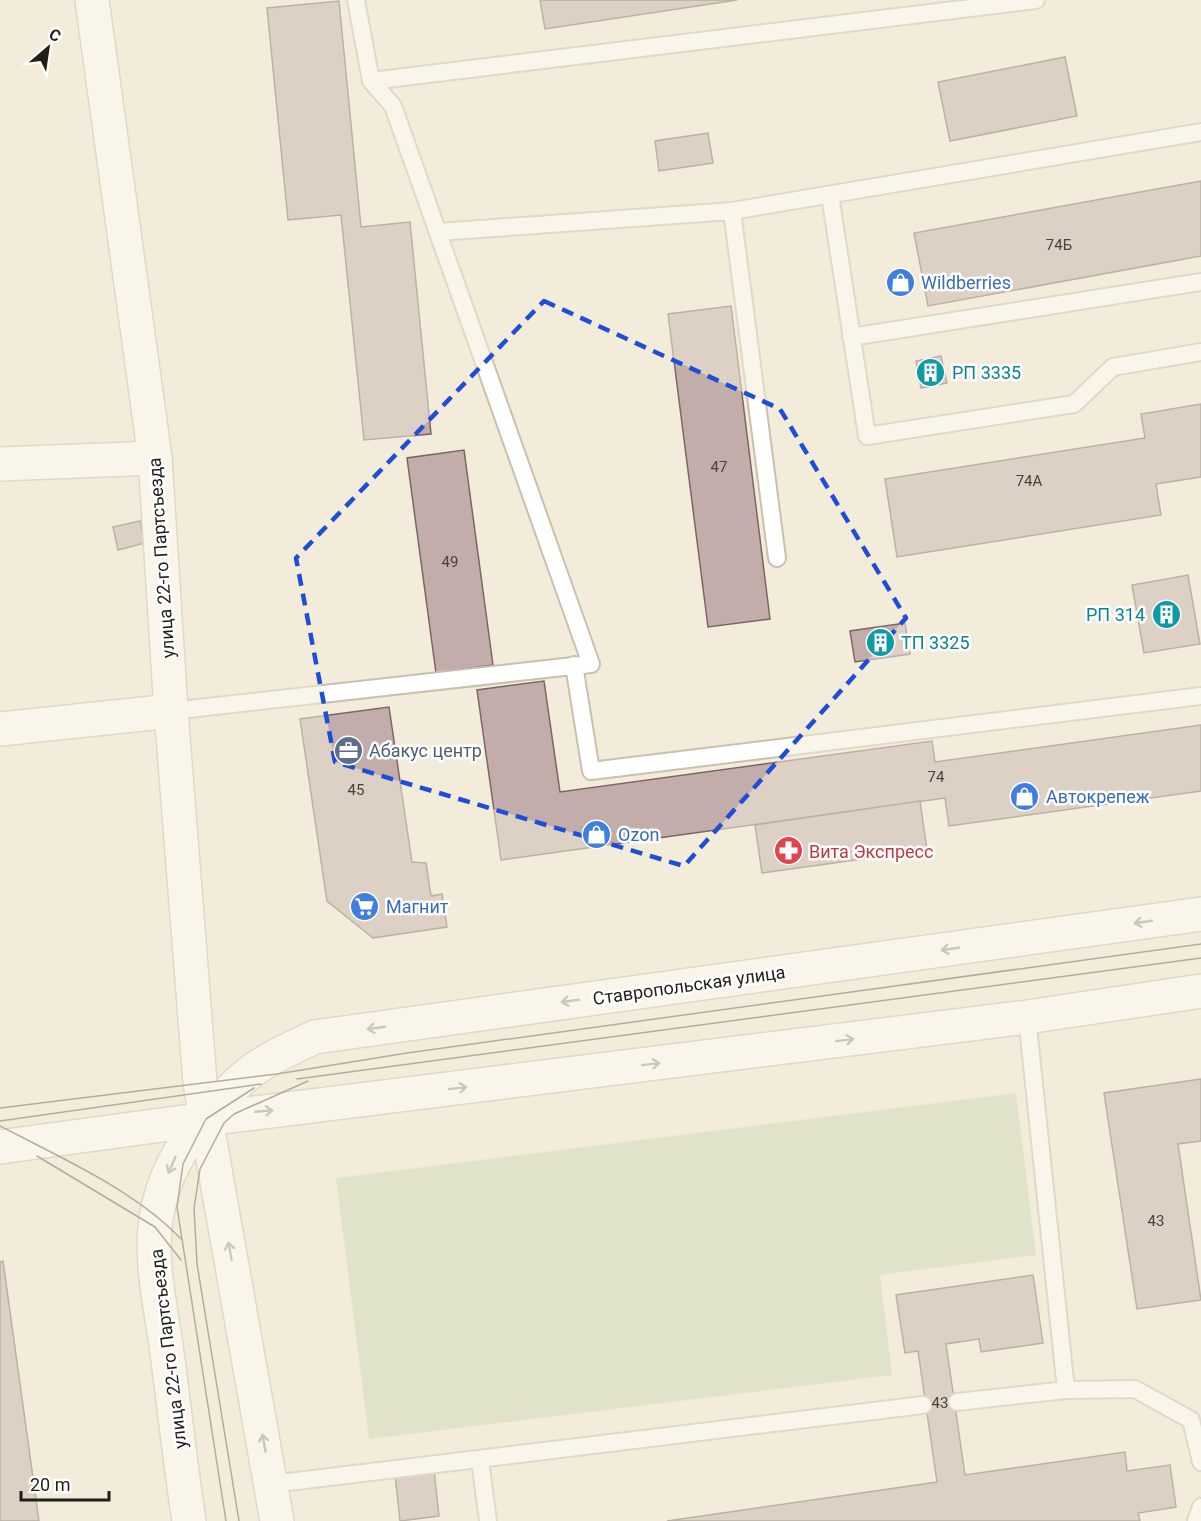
<svg xmlns="http://www.w3.org/2000/svg" width="1201" height="1521" font-family="Roboto,sans-serif">
<style>
.green{fill:#cad6b7}
.building{fill:#c2adaa;stroke:#7a6765;stroke-width:1.5}
.lines{fill:none;stroke-linecap:round;stroke-linejoin:round}
.service-casing{stroke:#c9c1b0;stroke-width:20}
.minor-casing{stroke:#c9c1b0;stroke-width:36}
.tertiary-casing{stroke:#c9c1b0;stroke-width:36}
.secondary-casing{stroke:#c9c1b0;stroke-width:36}
.service{stroke:#fff;stroke-width:16}
.minor{stroke:#fff;stroke-width:33}
.tertiary{stroke:#fff;stroke-width:33}
.secondary{stroke:#fff;stroke-width:33}
.tram{stroke:#625e54;stroke-width:1.5}
.oneway{stroke:#9c9a98}
.marked{fill:none;stroke:#1d4ed8;stroke-width:4.5;stroke-dasharray:12 8;stroke-linejoin:round}
.labels{text-anchor:middle;dominant-baseline:central;stroke-width:5;stroke-linejoin:round;paint-order:stroke}
.number-label{font-size:15px;fill:#4a423d}
.shop-label{font-size:18px;fill:#366cbe;stroke:#fff;text-anchor:start}
.culture-label{font-size:18px;fill:#0d838f;stroke:#fff;text-anchor:start}
.street-label{font-size:18px;fill:#221f19;stroke:#fff}
.service-label{font-size:18px;fill:#4e5e75;stroke:#fff;text-anchor:start}
.health-label{font-size:18px;fill:#be3a42;stroke:#fff;text-anchor:start}
</style>
<rect width="100%" height="100%" fill="#f4ecda"/>
<path class="green" d="M1016,1093L1036,1255L880,1275L892,1375L369,1439L336,1178Z"/>
<g class="building">
<path d="M540,0H737L545,29Z"/>
<path d="M339,1L361,227L410,222L431,434L364,440L341,215L288,220L267,8Z"/>
<path d="M1065,57L1077,116L950,141L938,82Z"/>
<path d="M708,133L713,163L659,171L655,141Z"/>
<path d="M1201,181V256L928,306L914,233Z"/>
<path d="M731,306L770,619L708,627L668,314Z"/>
<path d="M941,356L947,383L921,388L916,361Z"/>
<path d="M1201,404V477L1156,484L1161,515L897,557L885,479L1145,438L1141,414Z"/>
<path d="M464,450L493,665L436,673L407,458Z"/>
<path d="M140,521L145,543L118,550L113,527Z"/>
<path d="M1188,575L1200,644L1144,653L1132,585Z"/>
<path d="M905,623L910,654L855,662L850,631Z"/>
<path d="M544,681L560,792L932,741L935,762L1201,725V791L949,826L945,798L501,860L477,690Z"/>
<path d="M389,707L412,862L426,863L431,896L442,894L447,927L373,938L327,901L300,719Z"/>
<path d="M920,801L927,850L762,873L755,825Z"/>
<path d="M1201,1079V1141L1178,1144L1201,1300L1137,1309L1104,1093Z"/>
<path d="M3,1261L39,1521H0V1262Z"/>
<path d="M1033,1275L1043,1343L981,1352L979,1339L946,1344L965,1475L1125,1452L1127,1471L1170,1465L1176,1507L1138,1513L1140,1521H667L937,1482L918,1351L905,1353L896,1295Z"/>
<path d="M434,1470L439,1516L400,1521L395,1475Z"/>
</g>
<g class="lines">
<defs>
<g id="service">
<path d="M356,0L371,81L1036,0"/>
<path d="M830,195L867,436L1074,404L1113,367L1201,352"/>
<path d="M732,211L777,558"/>
<path d="M438,232L732,211L1201,132"/>
<path d="M851,337L1201,282"/>
<path d="M574,665L591,771L1201,696"/>
<path d="M171,711L591,664L393,106L371,81"/>
<path d="M1066,1390L1135,1389L1191,1420L1201,1462"/>
<path d="M957,1402L1066,1390L1027,1017"/>
<path d="M480,1460L488,1521"/>
<path d="M272,1484L923,1405"/>
<path d="M1196,1521L1201,1507"/>
</g>
<g id="minor">
<path d="M0,464L155,458"/>
<path d="M0,729L171,711"/>
<path d="M0,1147L206,1119"/>
</g>
<g id="tertiary">
<path d="M92,0L155,458L171,711L200,1082L206,1119"/>
<path d="M206,1119C243,1071 261,1062 315,1037L1201,914"/>
<path d="M206,1119L1027,1017L1201,991"/>
</g>
<g id="secondary">
<path d="M206,1119L277,1521"/>
<path d="M189,1521C180,1462 174,1404 166,1345C160,1304 150,1260 156,1218C163,1179 179,1146 206,1119"/>
</g>
</defs>
<use href="#service" class="service-casing"/>
<use href="#minor" class="minor-casing"/>
<use href="#tertiary" class="tertiary-casing"/>
<use href="#secondary" class="secondary-casing"/>
<use href="#service" class="service"/>
<use href="#minor" class="minor"/>
<use href="#tertiary" class="tertiary"/>
<use href="#secondary" class="secondary"/>
<g class="tram">
<path d="M297,1079L1201,958"/>
<path d="M0,1108L277,1074L407,1053L1201,944"/>
<path d="M0,1121L261,1084"/>
<path d="M0,1126C59,1157 135,1190 181,1239"/>
<path d="M37,1156L155,1227L181,1260"/>
<path d="M226,1521L177,1207L183,1164L206,1119L254,1088"/>
<path d="M239,1521L197,1264L194,1208L200,1169L224,1123L234,1114L308,1081"/>
</g>
</g>
<defs><path id="oneway-shaft" d="M-6 0H5M1.5-3L5.5 0L1.5 3" fill="none" stroke-width="1.6" stroke-linecap="round" stroke-linejoin="round" transform="scale(1.5)"/></defs>
<g class="oneway">
<use href="#oneway-shaft" transform="translate(1143 922) rotate(172)"/>
<use href="#oneway-shaft" transform="translate(950 949) rotate(172)"/>
<use href="#oneway-shaft" transform="translate(570 1001) rotate(172)"/>
<use href="#oneway-shaft" transform="translate(376 1028) rotate(172)"/>
<use href="#oneway-shaft" transform="translate(845 1040) rotate(-7)"/>
<use href="#oneway-shaft" transform="translate(651 1064) rotate(-7)"/>
<use href="#oneway-shaft" transform="translate(458 1088) rotate(-7)"/>
<use href="#oneway-shaft" transform="translate(264 1111) rotate(-5)"/>
<use href="#oneway-shaft" transform="translate(172 1165) rotate(113)"/>
<use href="#oneway-shaft" transform="translate(230 1251) rotate(-100)"/>
<use href="#oneway-shaft" transform="translate(264 1443) rotate(-100)"/>
</g>
<path d="M0 0H1201V1521H0ZM544,301L780,409L906,618L684,866L335,762L296,558Z" fill="#f4ecda" fill-opacity=".55" fill-rule="evenodd"/>
<path class="marked" d="M544,301L780,409L906,618L684,866L335,762L296,558Z"/>
<defs>
<symbol id="shop-disc" viewBox="-11 -11 22 22"><circle r="9.5" fill="#3f7fe0" stroke="#fff"/><path d="M-5-2.5h2.3a2.7 3.5 0 0 1 5.4 0H5L5.5 6h-11ZM-1.5-2.5h3a1.5 2.3 0 0 0-3 0Z" fill="#fff"/></symbol>
<symbol id="building-disc" viewBox="-11 -11 22 22"><circle r="9.5" fill="#0f9aa8" stroke="#fff"/><path d="M-4-6H4V6H1V3H-1V6H-4ZM-2.5-4.3h1.7v1.8h-1.7ZM.8-4.3h1.7v1.8H.8ZM-2.5-1h1.7V.8h-1.7ZM.8-1h1.7V.8H.8Z" fill="#fff"/></symbol>
<symbol id="office-disc" viewBox="-11 -11 22 22"><circle r="9.5" fill="#5c6f8a" stroke="#fff"/><path d="M-6-3h4V-5.5h4V-3h4V5H-6ZM-1-4.5V-3h2v-1.5ZM-6 0V1H6V0Z" fill="#fff"/></symbol>
<symbol id="pharmacy-disc" viewBox="-11 -11 22 22"><circle r="9.5" fill="#e0444e" stroke="#fff"/><path d="M-2-6h4v4h4v4h-4v4h-4v-4h-4v-4h4Z" fill="#fff"/></symbol>
<symbol id="supermarket-disc" viewBox="-11 -11 22 22"><circle r="9.5" fill="#3f7fe0" stroke="#fff"/><path d="M-6-5.5h2.5l.6 2H6L4.5 2H-2.5L-4.4-4H-6ZM-1.5 3.2a1.3 1.3 0 1 0 .1 0ZM3 3.2a1.3 1.3 0 1 0 .1 0Z" fill="#fff"/></symbol>
</defs>
<g fill-rule="evenodd">
<use href="#shop-disc" x="884" y="266" width="33" height="33"/>
<use href="#building-disc" x="914" y="356" width="33" height="33"/>
<use href="#building-disc" x="1150" y="598" width="33" height="33"/>
<use href="#building-disc" x="864" y="626" width="33" height="33"/>
<use href="#office-disc" x="332" y="734" width="33" height="33"/>
<use href="#shop-disc" x="1008" y="780" width="33" height="33"/>
<use href="#shop-disc" x="580" y="818" width="33" height="33"/>
<use href="#pharmacy-disc" x="772" y="834" width="33" height="33"/>
<use href="#supermarket-disc" x="348" y="890" width="33" height="33"/>
</g>
<g class="labels">
<g class="number-label">
<text x="1059" y="245">74Б</text>
<text x="719" y="467">47</text>
<text x="1029" y="481">74А</text>
<text x="450" y="562">49</text>
<text x="936" y="777">74</text>
<text x="356" y="790">45</text>
<text x="1156" y="1221">43</text>
<text x="940" y="1403">43</text>
</g>
<g class="shop-label">
<text x="921" y="282">Wildberries</text>
<text x="1046" y="796">Автокрепеж</text>
<text x="618" y="834">Ozon</text>
<text x="386" y="906">Магнит</text>
</g>
<g class="culture-label">
<text x="952" y="372">РП 3335</text>
<text x="1145" y="614" text-anchor="end">РП 314</text>
<text x="901" y="642">ТП 3325</text>
</g>
<g class="street-label">
<text transform="translate(161 558) rotate(-94)">улица 22-го Партсъезда</text>
<text transform="translate(689 985) rotate(-8)">Ставропольская улица</text>
<text transform="translate(168 1349) rotate(-97)">улица 22-го Партсъезда</text>
</g>
<g class="service-label">
<text x="369" y="750">Абакус центр</text>
</g>
<g class="health-label">
<text x="809" y="851">Вита Экспресс</text>
</g>
</g>
<g transform="translate(48 48) rotate(29)" stroke="#ffffff" stroke-width="4.5" paint-order="stroke">
<path d="M0-4.5L10 22L0 15L-10 22Z" fill="#221f19"/>
<text y="-9" font-size="16" font-weight="bold" text-anchor="middle" fill="#221f19">С</text>
</g>
<path d="M21 1491v9h88v-9" fill="none" stroke="#221f19" stroke-width="3"/>
<text x="30" y="1491" font-size="18" fill="#221f19" stroke="#ffffff" stroke-width="4.5" paint-order="stroke">20 m</text>
</svg>
